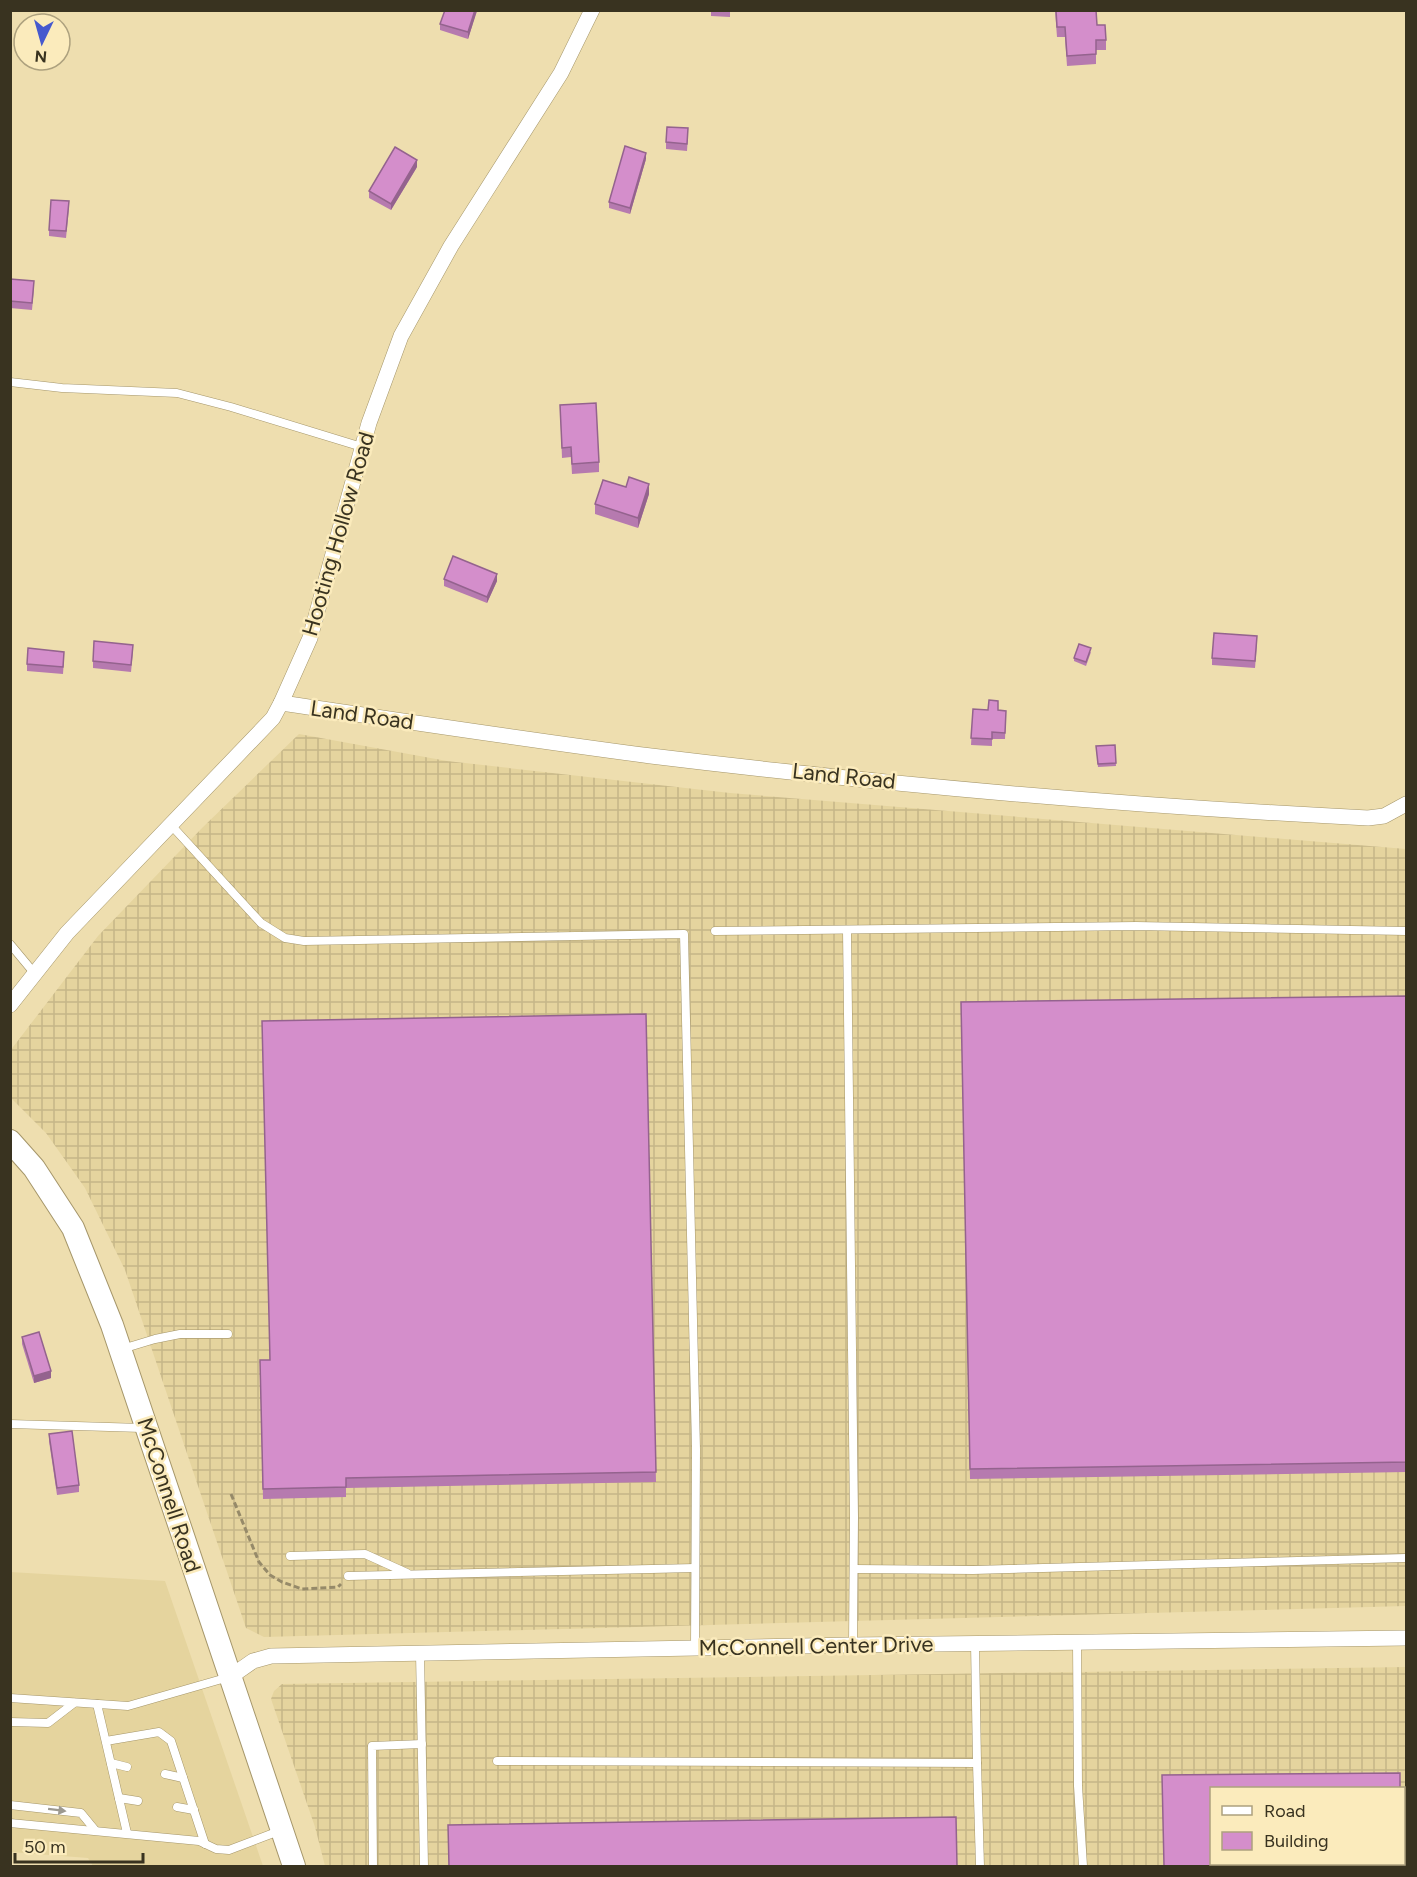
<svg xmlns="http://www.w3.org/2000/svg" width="1417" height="1877" font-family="Figtree,sans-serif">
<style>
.built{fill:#e5d49e}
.industrial{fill:url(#industrial-grid);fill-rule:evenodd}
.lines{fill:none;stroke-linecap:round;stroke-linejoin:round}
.lane-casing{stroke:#a5966a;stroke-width:9}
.street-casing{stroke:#a5966a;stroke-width:16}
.secondary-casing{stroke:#a5966a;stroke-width:24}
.path{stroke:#968a69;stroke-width:3;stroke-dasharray:6 3;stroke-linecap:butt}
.lane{stroke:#fff;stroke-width:8}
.street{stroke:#fff;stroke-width:15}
.secondary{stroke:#fff;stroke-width:22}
.wall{fill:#b67aaf}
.shaded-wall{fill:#94638e}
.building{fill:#d48ecb;stroke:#94638e;stroke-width:1.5}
.oneway{fill:#9c9990}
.labels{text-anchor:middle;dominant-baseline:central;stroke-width:5;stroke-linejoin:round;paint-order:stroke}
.street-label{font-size:22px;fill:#393320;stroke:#fbebbc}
</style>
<defs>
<pattern id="industrial-grid" width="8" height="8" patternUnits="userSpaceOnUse" patternTransform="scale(1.5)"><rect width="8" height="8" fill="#e5d49e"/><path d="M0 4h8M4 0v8" fill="none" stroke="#c5b688"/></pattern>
</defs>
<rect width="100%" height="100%" fill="#eedeaf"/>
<path class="built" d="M10,1572L165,1581L263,1866H93L88,1858L11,1852Z"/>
<g class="industrial">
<path d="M299,734L447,761L730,793L1406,849V1606L264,1637L246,1628L125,1270L85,1188L46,1133L11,1098L10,1051L98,936L203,827Z"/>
<path d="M1406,1667V1866H325L315,1827L271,1699L274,1691L282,1684ZM1212,1788H1404V1864H1212Z"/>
</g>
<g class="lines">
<defs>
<g id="lane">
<path d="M10,382L62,388L177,393L231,407L362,447"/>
<path d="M171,825L261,923L285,938L304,941L684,934L696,1449L695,1648"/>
<path d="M847,930L854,1517L853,1645"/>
<path d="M715,931L1136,926L1406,931"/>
<path d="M10,944L35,974"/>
<path d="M122,1349L155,1339L180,1334H228"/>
<path d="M10,1424L142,1428"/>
<path d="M290,1556L365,1554L407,1573"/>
<path d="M854,1569L973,1570L1406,1558"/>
<path d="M348,1576L695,1568"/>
<path d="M1077,1642L1078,1786L1083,1866"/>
<path d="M420,1653L424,1866"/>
<path d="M10,1698L128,1706L229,1677"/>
<path d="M97,1704L127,1833"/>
<path d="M10,1722L48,1723L74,1703"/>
<path d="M106,1741L159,1732L171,1741L205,1844"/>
<path d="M497,1761L977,1763L975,1643"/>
<path d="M111,1763L127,1767"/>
<path d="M977,1763L980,1866"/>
<path d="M165,1774L183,1778"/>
<path d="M119,1798L138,1801"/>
<path d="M10,1805L81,1813L95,1830"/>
<path d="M177,1807L194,1810"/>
<path d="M10,1823L199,1841L216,1849L229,1850L279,1831"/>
<path d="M373,1866L372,1746L422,1744"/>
</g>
<g id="street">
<path d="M281,703C405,721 528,740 651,756C889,785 1128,806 1368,818L1384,816L1406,804"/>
<path d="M10,1005L67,933L273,718L281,703L310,638L369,423L401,336L451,246L561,73L592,10"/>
<path d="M230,1677L253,1661L271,1656L853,1645L1406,1638"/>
</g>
<path id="secondary" d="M10,1141L34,1168L73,1228L112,1325L294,1866"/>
</defs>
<use href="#lane" class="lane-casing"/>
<use href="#street" class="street-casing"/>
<use href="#secondary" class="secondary-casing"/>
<path class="path" d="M231,1494L259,1562L270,1575L282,1582L302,1589L338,1587L341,1584"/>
<use href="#lane" class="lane"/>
<use href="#street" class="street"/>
<use href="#secondary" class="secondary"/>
</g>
<g class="wall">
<path d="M477,10L468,39L440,30V24Z"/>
<path d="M711,10H730V17L711,16Z"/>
<path d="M1055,10L1097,25L1106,40V50H1096V64L1067,66L1065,37H1057Z"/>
<path d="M688,135L687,151L666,149V142Z"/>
<path d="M646,159L630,214L609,208V202Z"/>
<path d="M417,167L391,210L369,198V191Z"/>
<path d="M69,208L66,238L49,236V230Z"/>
<path d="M10,279L34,288L32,310L10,308Z"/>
<path d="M560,405L599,462V472L572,474L571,457L562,458Z"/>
<path d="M626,487L649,494L638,528L595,514V504Z"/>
<path d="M444,579L497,581L487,603L444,586Z"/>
<path d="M1257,643L1255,668L1212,665V658Z"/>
<path d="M133,651L131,672L93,668V661Z"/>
<path d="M1091,652L1086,666L1074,661V658Z"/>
<path d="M64,658L63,674L27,671V664Z"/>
<path d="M973,709L1006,711L1005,739H992V746L971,745Z"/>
<path d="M1115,745L1116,766L1098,767L1096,746Z"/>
<path d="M1407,996V1472L970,1479L961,1002Z"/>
<path d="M646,1014L656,1482L346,1488V1497L263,1499L260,1360H270Z"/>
<path d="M22,1337L51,1378L34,1383L22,1344Z"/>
<path d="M49,1434L79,1485V1492L57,1495L49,1441Z"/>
</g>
<g class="shaded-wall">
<path d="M475,10L477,11L468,39V32Z"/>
<path d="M646,153V159L630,214V208Z"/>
<path d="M417,160V167L391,210V204Z"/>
<path d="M649,484V494L638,528V518Z"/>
<path d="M497,574V581L487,603V597Z"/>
<path d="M51,1371V1378L34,1383V1376Z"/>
</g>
<g class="building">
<path d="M445,10H475L468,32L440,24Z"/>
<path d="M1056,10H1096L1097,25H1105L1106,40H1096V54L1067,56L1065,27H1057Z"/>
<path d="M667,127L688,128L687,144L666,142Z"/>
<path d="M625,146L646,153L630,208L609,202Z"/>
<path d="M395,147L417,160L391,204L369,191Z"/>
<path d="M51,200L69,201L66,231L49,230Z"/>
<path d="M10,279L34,281L32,303L10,301Z"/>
<path d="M596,403L599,462L572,464L571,447L562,448L560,405Z"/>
<path d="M629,477L649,484L638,518L595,504L603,480L626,487Z"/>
<path d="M453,556L497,574L487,597L444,579Z"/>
<path d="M1214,633L1257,636L1255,661L1212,658Z"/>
<path d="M94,641L133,645L131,665L93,661Z"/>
<path d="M1079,644L1091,648L1086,662L1074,658Z"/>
<path d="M28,648L64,652L63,667L27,664Z"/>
<path d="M989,700L998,701V710L1006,711L1005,733L992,732V739L971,738L973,709L988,710Z"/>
<path d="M1115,745L1116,763L1098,764L1096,746Z"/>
<path d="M1407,996V1462L970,1469L961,1002Z"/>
<path d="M646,1014L656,1472L346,1478V1487L263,1489L260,1360H270L262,1021Z"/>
<path d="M39,1332L51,1371L34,1376L22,1337Z"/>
<path d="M72,1431L79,1485L57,1488L49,1434Z"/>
<path d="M1400,1773V1788H1212V1863H1402V1866H1164L1162,1775Z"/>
<path d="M956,1817L957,1866H449L448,1825Z"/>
</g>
<defs><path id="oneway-solid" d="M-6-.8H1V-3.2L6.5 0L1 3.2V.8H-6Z" transform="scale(1.5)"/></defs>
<use class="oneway" href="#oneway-solid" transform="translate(57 1810) rotate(7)"/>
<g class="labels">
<g class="street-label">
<text transform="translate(338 534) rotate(-74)">Hooting Hollow Road</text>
<text transform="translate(362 715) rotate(8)">Land Road</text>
<text transform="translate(844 776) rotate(6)">Land Road</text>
<text transform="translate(169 1495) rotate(72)">McConnell Road</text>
<text transform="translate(816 1646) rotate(-1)">McConnell Center Drive</text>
</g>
</g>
<rect width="1417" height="1877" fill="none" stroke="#393320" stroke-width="24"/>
<rect x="1210" y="1787" width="195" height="78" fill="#fbebbc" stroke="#ada17e" stroke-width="1.5"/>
<rect x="1222" y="1806" width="30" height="9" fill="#ffffff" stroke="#ada17e" stroke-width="1.5"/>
<text x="1264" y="1817" font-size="18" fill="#393320">Road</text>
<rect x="1222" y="1832" width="30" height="18" fill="#d48ecb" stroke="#ada17e" stroke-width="1.5"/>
<text x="1264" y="1847" font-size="18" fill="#393320">Building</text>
<g transform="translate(42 42) rotate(185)"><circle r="28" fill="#fbebbc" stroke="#ada17e" stroke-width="1.5"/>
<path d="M0-4.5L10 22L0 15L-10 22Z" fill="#4659ce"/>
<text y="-9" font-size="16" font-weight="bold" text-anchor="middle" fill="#393320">N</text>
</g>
<path d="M15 1853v9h128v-9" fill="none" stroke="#393320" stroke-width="3"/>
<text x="24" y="1853" font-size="18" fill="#393320" stroke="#fbebbc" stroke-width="4.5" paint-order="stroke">50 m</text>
</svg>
